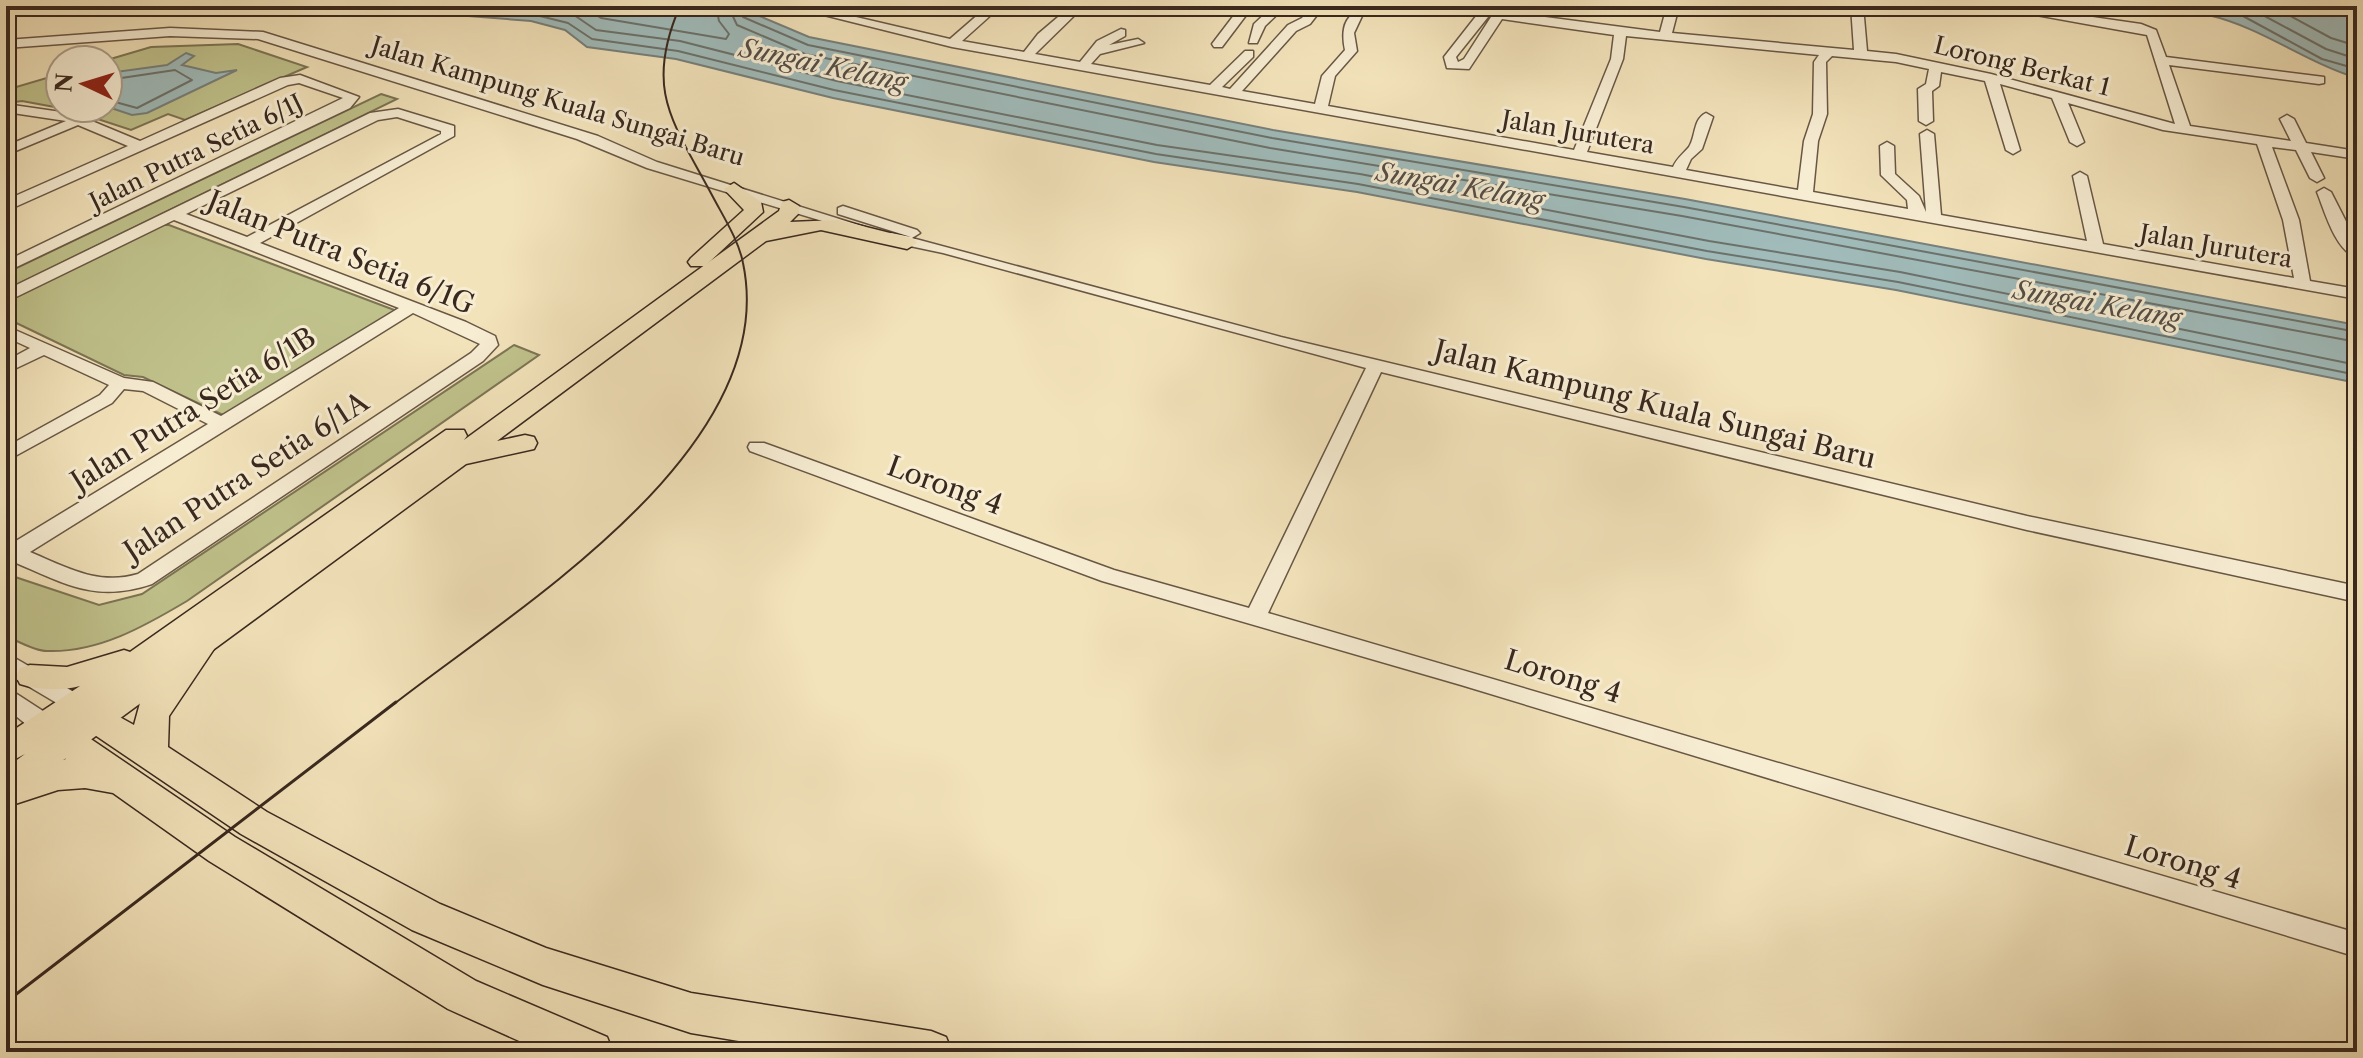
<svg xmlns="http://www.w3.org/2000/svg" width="2363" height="1058" font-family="'Libre Caslon Text',serif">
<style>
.green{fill:#c0c28c;stroke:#7c7555;stroke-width:2}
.water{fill:#a0bbba;stroke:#77807c;stroke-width:2}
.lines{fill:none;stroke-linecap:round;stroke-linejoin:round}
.shore{stroke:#6c726c;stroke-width:2}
.minor-casing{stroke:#685745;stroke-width:3}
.major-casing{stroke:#39281e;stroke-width:3}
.highway-casing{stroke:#39281e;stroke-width:3}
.minor{fill:#f7edd3;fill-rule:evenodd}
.major{fill:#f3e3bb;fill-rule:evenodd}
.highway{fill:#f3e3bb;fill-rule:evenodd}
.tram-far1{stroke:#39281e;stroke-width:2}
.tram{stroke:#39281e;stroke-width:3}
.labels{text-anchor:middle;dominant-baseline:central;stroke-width:6;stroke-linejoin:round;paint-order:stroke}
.far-street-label{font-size:24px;fill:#39281e;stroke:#f7edd3}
.far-water-label{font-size:26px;font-style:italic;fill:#534d45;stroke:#f7edd3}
.street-label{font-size:28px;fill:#39281e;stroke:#f7edd3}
</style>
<rect width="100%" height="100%" fill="#f3e3bb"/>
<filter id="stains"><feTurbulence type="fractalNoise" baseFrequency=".0025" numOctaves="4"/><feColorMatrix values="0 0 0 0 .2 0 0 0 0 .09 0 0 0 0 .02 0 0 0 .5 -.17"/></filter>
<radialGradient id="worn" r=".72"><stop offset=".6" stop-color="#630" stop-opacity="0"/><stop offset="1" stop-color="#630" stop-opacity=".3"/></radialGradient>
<g class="green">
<path d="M238,44L307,67L185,120L168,114L131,130L64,108H108L107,60L151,47Z"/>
<path d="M60,74V108L22,101L6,103V90Z"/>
<path d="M381,94L397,99L6,290V273Z"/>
<path d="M160,225H169L397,311L223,415L143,377L124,375L6,318V302Z"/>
<path d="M514,345L539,355L187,601C145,626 98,653 47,651C34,651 18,641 6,636V574L99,605L142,594Z"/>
</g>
<g class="water">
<path d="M340,6H736L809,37L1273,130L1685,199L2357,325V383L1896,290L1706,259L1357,192L1154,162L833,98L676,59L587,47L565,30L531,21Z"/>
<path d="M2141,6H2357V78C2305,62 2261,27 2208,15C2184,10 2164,19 2141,6Z"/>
<path d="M186,53L194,56L182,65L216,73L237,70L147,113L132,115L108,107V73L167,65Z"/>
</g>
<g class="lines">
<g class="shore">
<path d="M432,6L532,14L568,23L592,39L678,51L834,90L1156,154L1358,184L1707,251L1898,282L2357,375"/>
<path d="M545,6L574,15L596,30L680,41L837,81L1157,145L1360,174L1709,241L1900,272L2357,365"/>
<path d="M582,6L601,18L726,39L729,34L719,21L716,6"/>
<path d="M728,6L737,25L805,54L1270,148L1682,216L2357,342"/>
<path d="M738,6L743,17L808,45L1272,138L1684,207L2357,332"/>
<path d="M2162,6H2203L2243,16L2322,59L2357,69"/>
<path d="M2246,6L2326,49L2357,59"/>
<path d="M2272,6L2331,38L2357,46"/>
<path d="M108,80L175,70L192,80L137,108L108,100"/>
</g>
<defs>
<g id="minor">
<path d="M788,6H809L950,39L988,6H1001L962,41L1024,52L1038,34L1071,6H1084L1035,54L1080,62L1097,41L1121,29L1125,30V36L1109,45L1138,39L1144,43L1100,54L1091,64L1210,85L1245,51H1253V57L1222,87L1230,89L1288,25L1302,18L1312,6H1324L1310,24L1296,31L1242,91L1315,104L1322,76L1345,50C1342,36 1342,19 1356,12L1362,16L1354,33L1357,51L1335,76L1328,106L1574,150L1611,59L1614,35L1502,19L1469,69L1447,68L1444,57L1477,15L1430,6H1461L1660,32L1667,6H1679L1672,33L1854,50L1851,6H1863L1867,51L1896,54L1991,74L2175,124L2147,35L1987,6H2017L2141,24L2156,30L2166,57L2324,77V83L2319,84L2169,65L2190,126L2291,141L2280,119L2287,115L2294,119L2306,143L2357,151V159L2311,152L2324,178L2317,182L2310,178L2296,150L2272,147L2299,220L2310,281L2357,289V299L952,47ZM1488,17H1491L1464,59L1458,62L1456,57ZM1626,36L1819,55L1814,62L1813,114L1804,141L1798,190L1686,170L1691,159L1702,149L1713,117L1706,113C1693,119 1696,136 1689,147C1683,154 1677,158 1673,167L1587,152L1623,59ZM1832,56L1896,62L1929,69L1926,84L1918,89L1919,121L1926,125L1933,121L1932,91L1939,86L1941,72L1985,81L2006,150L2013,154L2020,150L2000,84L2052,98L2070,142L2077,146L2084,142L2068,103L2163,130L2257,144L2283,220L2294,278L2103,244L2087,176L2080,172L2073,176L2087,241L1941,215L1934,134L1927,130L1920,134L1926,212L1919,196L1895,174L1894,146L1887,142L1880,146L1881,175L1907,200L1908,209L1813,192L1818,141L1827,114L1826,62Z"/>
<path d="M1241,6H1253L1222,47H1214L1212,44Z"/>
<path d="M1273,6H1286L1265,26L1257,43H1249L1254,24Z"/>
<path d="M170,28L263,32L598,136L657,162L865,227L862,230H852L647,168L577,139L258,39L170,36L6,48V40Z"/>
<path d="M300,75L359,97L350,108L6,272V261L343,98L299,83L288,85L6,211V200L128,146L78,125L6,155V146L66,121L6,112V104L75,114L140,141L280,78Z"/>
<path d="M398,109L454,126V136L260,243L466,322L495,336L498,345L483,361L152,584C96,603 65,584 14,562L6,564V547L208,424L143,391L124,389L112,403L6,461V447L100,395L109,385L44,355L6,373V361L30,348L6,337V326L124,378L153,382L221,416L399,308L174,220L12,299L6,301V290L370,113ZM397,117L441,131V134L247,237L186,214L378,120ZM413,313L480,344L471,353L138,574C98,586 66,567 30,552Z"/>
<path d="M2324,188L2331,192L2357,243V258C2335,250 2325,212 2317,192Z"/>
<path d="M843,206L917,230L920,233L912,238L1281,337L2027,516L2357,586V602L2027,530L1381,372L1268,613L2357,933V957L1461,685L1102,581L750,451L748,447L750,443H764L1114,570L1249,608L1366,368L943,253L886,241L883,238L891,233L911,237L838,214V208Z"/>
<path d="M6,653L93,703L96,709L93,715L85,718L77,715L6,673Z"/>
<path d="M6,687L63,724L67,731L63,738C44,744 21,719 6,708Z"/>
</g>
<g id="major">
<path d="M734,183L761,202L763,212L705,266H691L688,262L691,258L744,210L724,189Z"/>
<path d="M789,200L799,206V213L790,222L838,220L914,239L917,243L907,249L821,230L766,241L497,441L525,435L534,437L537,443L534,449L466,464L17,794L6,798V768L25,754L6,764V735L80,686C61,691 38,690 20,684L16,676L20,668L30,665L67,667L124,650L130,652L446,430H464L467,436L464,440L779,211L782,202Z"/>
</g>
<g id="highway">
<path d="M198,636L210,640L214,649L169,716L168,747L267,812L440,904L546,948L691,993L931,1031L946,1037L952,1052H805L691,1033L543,985L412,930L241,834L86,729L81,719L86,709L98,705L134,725L140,703L186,640Z"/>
<path d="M67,727L79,731L235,837L476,981L607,1037L613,1052H544L448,1009L209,861L113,793L85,788L58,790L6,807V776L66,759L55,751L50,741L55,731Z"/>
</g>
</defs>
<use href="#minor" class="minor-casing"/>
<use href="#major" class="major-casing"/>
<use href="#highway" class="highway-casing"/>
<use href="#minor" class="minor"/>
<use href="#major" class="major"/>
<use href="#highway" class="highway"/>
<path class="tram-far1" d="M394,704C518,607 782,448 743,263C739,241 723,216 713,197C674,123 643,91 680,6"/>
<path class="tram" d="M6,1002L396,702"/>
</g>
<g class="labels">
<g class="far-street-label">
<text transform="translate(2022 66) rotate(14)">Lorong Berkat 1</text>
<text transform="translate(558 101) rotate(17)">Jalan Kampung Kuala Sungai Baru</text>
<text transform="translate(1578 132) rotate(10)">Jalan Jurutera</text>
<text transform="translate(196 152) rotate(-26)">Jalan Putra Setia 6/1J</text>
<text transform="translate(2216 246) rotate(10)">Jalan Jurutera</text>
</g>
<g class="far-water-label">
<text transform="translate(823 65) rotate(12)">Sungai Kelang</text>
<text transform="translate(1460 186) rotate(10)">Sungai Kelang</text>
<text transform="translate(2097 304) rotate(10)">Sungai Kelang</text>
</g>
<g class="street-label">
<text transform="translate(341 252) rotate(22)">Jalan Putra Setia 6/1G</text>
<text transform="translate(1655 404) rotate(14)">Jalan Kampung Kuala Sungai Baru</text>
<text transform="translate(193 409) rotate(-32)">Jalan Putra Setia 6/1B</text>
<text transform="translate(246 476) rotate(-33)">Jalan Putra Setia 6/1A</text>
<text transform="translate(945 485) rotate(20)">Lorong 4</text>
<text transform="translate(1563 676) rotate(17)">Lorong 4</text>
<text transform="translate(2183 862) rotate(17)">Lorong 4</text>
</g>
</g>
<rect width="2363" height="1058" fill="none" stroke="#f3e3bb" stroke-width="32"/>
<rect x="8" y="8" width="2347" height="1042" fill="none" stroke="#39281e" stroke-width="4"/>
<rect x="16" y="16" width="2331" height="1026" fill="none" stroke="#39281e" stroke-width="2"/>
<g transform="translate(84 84) rotate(274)"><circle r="38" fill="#f7edd3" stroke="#ab9e8b" stroke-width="2"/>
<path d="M0-6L14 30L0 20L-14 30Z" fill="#8f2418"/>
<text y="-12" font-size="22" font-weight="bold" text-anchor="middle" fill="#39281e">N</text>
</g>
<rect width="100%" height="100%" filter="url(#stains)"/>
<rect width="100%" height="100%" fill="url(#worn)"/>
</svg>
